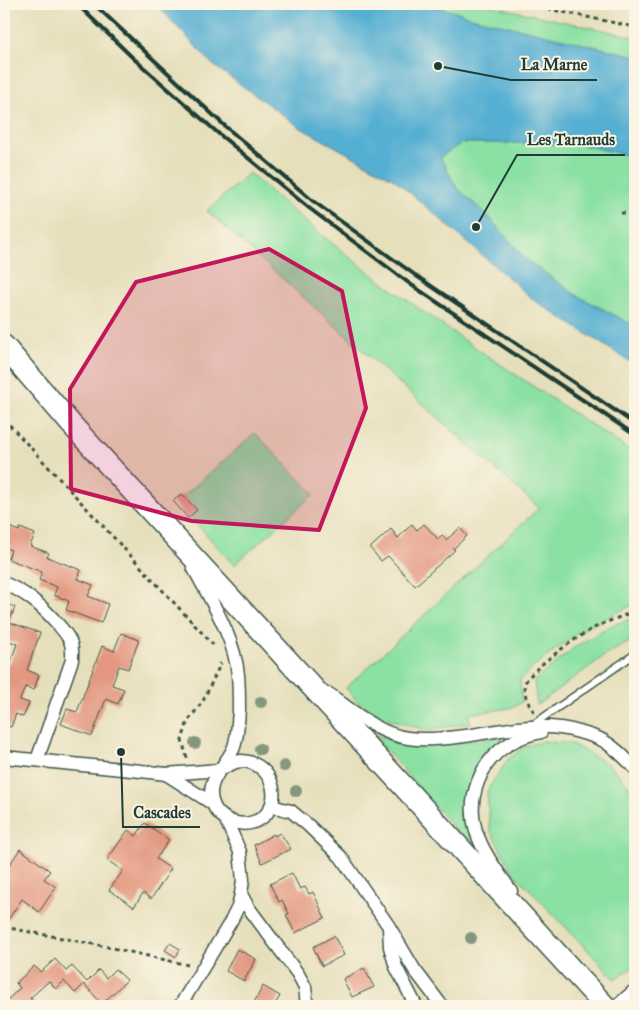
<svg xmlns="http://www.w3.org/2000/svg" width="639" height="1010" font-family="'IM FELL Great Primer',serif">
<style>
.green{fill:#8be1a4;stroke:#558f6c}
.water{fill:#55afd2;stroke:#3a7683}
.building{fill:#e39780}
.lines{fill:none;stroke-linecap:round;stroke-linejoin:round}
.service-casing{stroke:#3d5548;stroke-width:9}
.minor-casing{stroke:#3d5548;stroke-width:15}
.primary-casing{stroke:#3d5548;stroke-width:24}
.path{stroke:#3d5548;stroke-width:3;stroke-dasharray:4 4;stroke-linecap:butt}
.service{stroke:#fff;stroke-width:6}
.minor{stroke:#fff;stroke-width:12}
.primary{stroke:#fff;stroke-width:21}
.rail{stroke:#1f3d34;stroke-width:4}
.tree{fill:#85987d}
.marked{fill:#c2185b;fill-opacity:0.2;stroke:#c2185b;stroke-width:4;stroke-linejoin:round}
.leader{fill:none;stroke:#1f3d34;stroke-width:2}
.callout-dot{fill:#1f3d34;stroke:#fcf5e5;stroke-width:2}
.callout-label{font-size:16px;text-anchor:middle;font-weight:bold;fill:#1f3d34;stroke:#fcf5e5;stroke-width:4;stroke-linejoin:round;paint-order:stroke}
</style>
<rect width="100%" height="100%" fill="#fcf5e5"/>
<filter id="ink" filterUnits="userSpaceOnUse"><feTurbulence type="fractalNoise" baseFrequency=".02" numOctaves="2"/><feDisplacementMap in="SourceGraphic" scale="10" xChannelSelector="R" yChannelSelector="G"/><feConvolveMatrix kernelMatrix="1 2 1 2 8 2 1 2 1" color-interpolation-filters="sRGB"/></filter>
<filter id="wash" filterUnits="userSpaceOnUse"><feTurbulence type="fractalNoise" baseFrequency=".0096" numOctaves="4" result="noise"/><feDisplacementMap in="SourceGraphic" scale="20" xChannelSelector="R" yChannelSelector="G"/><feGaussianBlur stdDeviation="1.12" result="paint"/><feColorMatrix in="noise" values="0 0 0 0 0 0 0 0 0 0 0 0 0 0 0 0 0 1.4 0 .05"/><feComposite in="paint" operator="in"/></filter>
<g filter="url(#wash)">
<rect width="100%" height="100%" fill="#e6dfbb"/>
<g class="green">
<path d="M423,4H483L635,37V56L466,16L461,13Z"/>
<path d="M461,143H523L583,145L635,157V326L576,295L525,259L487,215L457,188L440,157Z"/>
<path d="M249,173C296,215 345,255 396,292C474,349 555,400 635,454V605L630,606L580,631L537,664L520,680L522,702L510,708L469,714L471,723L426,730L383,717L357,701L346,688L539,508L207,211Z"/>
<path d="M255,433L314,494L234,565L177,502Z"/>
<path d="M635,618V639L607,654L537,705L534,681L575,647L612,625Z"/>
<path d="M373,734L388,739L413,745L453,743L504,736L480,764L468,787L466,821L475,846V849L471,848L381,744Z"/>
<path d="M543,741L572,744L610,765L635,793V966L615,979L513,872L490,830L487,791L508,759L524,747Z"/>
</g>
<path class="water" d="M156,4H423L461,13L466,16L635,56V157L583,145L523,143H462L440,157L457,188L487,215L525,259L576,295L635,326V365L535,301L394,179L299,127L212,64Z"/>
<g id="blocks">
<g class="building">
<path d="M182,494L197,510L188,518L173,501Z"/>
<path d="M412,524L417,530L424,524L438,539L442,535L446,540L460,528L467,536L453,549L455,550L415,586L388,556L381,561L370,548L391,529L398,538Z"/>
<path d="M4,525L19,531L20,528L35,534L30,546L49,553L47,557L81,570L78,579L93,585L88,596L108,604L101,623L66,610L69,601L54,595L57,587L39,580L42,572L8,559L11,550L4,547Z"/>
<path d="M4,603L15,607L9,622L40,633L27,670L39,675L34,690L25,687L20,700L29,703L26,711L23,717L16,714L11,727L4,725V674L8,663L10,664L17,644L4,639Z"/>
<path d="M121,633L139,640L128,669L119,666L112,685L124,689L118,704L106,699L92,736L61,724L67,709L77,712L102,646L114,651Z"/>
<path d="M145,823L169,840L156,859L171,869L151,899L143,893L134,907L109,890L123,871L107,860L128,830L136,836Z"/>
<path d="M280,833L291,849L262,863L254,845L274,834L275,836Z"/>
<path d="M20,849L50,871L44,879L56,887L39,912L22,899L7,921L4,919V860L10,864Z"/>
<path d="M292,873L300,889L305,887L309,894L313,892L325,918L295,933L286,915L289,914L282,900L279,902L270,884Z"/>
<path d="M334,936L344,955L322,966L313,947Z"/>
<path d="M170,943L180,949L176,957L165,950Z"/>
<path d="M237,949L256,959L244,981L226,971Z"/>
<path d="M55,959L66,971L72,966L87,982L99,970L106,978L115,969L127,980L102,1004L84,984L75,993L64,981L56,989L49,981L30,998L34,1003L31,1006H4V1003L20,988L16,983L34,966L41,972Z"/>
<path d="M364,968L374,987L352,997L343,979Z"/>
<path d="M263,986L280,996L274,1006H252Z"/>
</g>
</g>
</g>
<g filter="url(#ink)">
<use href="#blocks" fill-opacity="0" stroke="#3d5548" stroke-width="1"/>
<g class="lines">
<defs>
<path id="service" d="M531,726L635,654"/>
<g id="minor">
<path d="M193,567C210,599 235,638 238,675C239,686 239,698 239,709C238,722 238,735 234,747C227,765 206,779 212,801C218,824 251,832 267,813C283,792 267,761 241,761C233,762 226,766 220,770"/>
<path d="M4,583C26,593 40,604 56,622C61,628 67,634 70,641C73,647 72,654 72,660L37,760"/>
<path d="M329,694C353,711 378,734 408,738C427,741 447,738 465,736C503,730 541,721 579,732C586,734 594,736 600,739C614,746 625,758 635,768"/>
<path d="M4,757L141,771L166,774"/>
<path d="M213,804L166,774L220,770"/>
<path d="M271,806L291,811L309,826L341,857L388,925L414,969L442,1006"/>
<path d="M511,891C498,872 483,853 476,831C466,799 480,761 509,744C519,737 530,734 541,732"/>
<path d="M241,894L248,907L298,974L305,987L307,1006"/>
<path d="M389,927L390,947L396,967L416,1006"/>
<path d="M180,1006L231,921L238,907L241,894L243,880L240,852L226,820"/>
<path d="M617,1006L635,990"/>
</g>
<path id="primary" d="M4,346L71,424L605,1006"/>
</defs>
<use href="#service" class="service-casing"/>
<use href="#minor" class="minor-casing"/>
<use href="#primary" class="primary-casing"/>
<g class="path">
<path d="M524,4L635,27"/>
<path d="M621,213H635"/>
<path d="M4,419L216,648"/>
<path d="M534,712C529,704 522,692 525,683C531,669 577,637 592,629C605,622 621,617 635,611"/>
<path d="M187,758L182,740L188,721L203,701L221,663"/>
<path d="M4,927L108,947L188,965"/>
</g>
<use href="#service" class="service"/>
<use href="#minor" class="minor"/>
<use href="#primary" class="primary"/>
<g class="rail">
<path d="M77,4L133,58L219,134L309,208L410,284L635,435"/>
<path d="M94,4L226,127L313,201L415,275L635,424"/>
</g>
</g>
<g class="tree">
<circle cx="261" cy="702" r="6"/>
<circle cx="195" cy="743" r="6"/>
<circle cx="260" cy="749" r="6"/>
<circle cx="284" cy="766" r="6"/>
<circle cx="296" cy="791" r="6"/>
<circle cx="471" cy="938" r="6"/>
</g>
</g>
<path class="marked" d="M269,249L342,291L366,408L319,530L192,521L71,489L70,389L136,282Z"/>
<path class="leader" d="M438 66L511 80H597M476 227L517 155H625M121 752L123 827H200"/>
<g class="callout-dot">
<circle cx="438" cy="66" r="5"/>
<circle cx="476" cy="227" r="5"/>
<circle cx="121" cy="752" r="5"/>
</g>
<g class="callout-label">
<text x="554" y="70">La Marne</text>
<text x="571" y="145">Les Tarnauds</text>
<text x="162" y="818">Cascades</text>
</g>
<rect width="639" height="1010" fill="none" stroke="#fcf5e5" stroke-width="20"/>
</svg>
